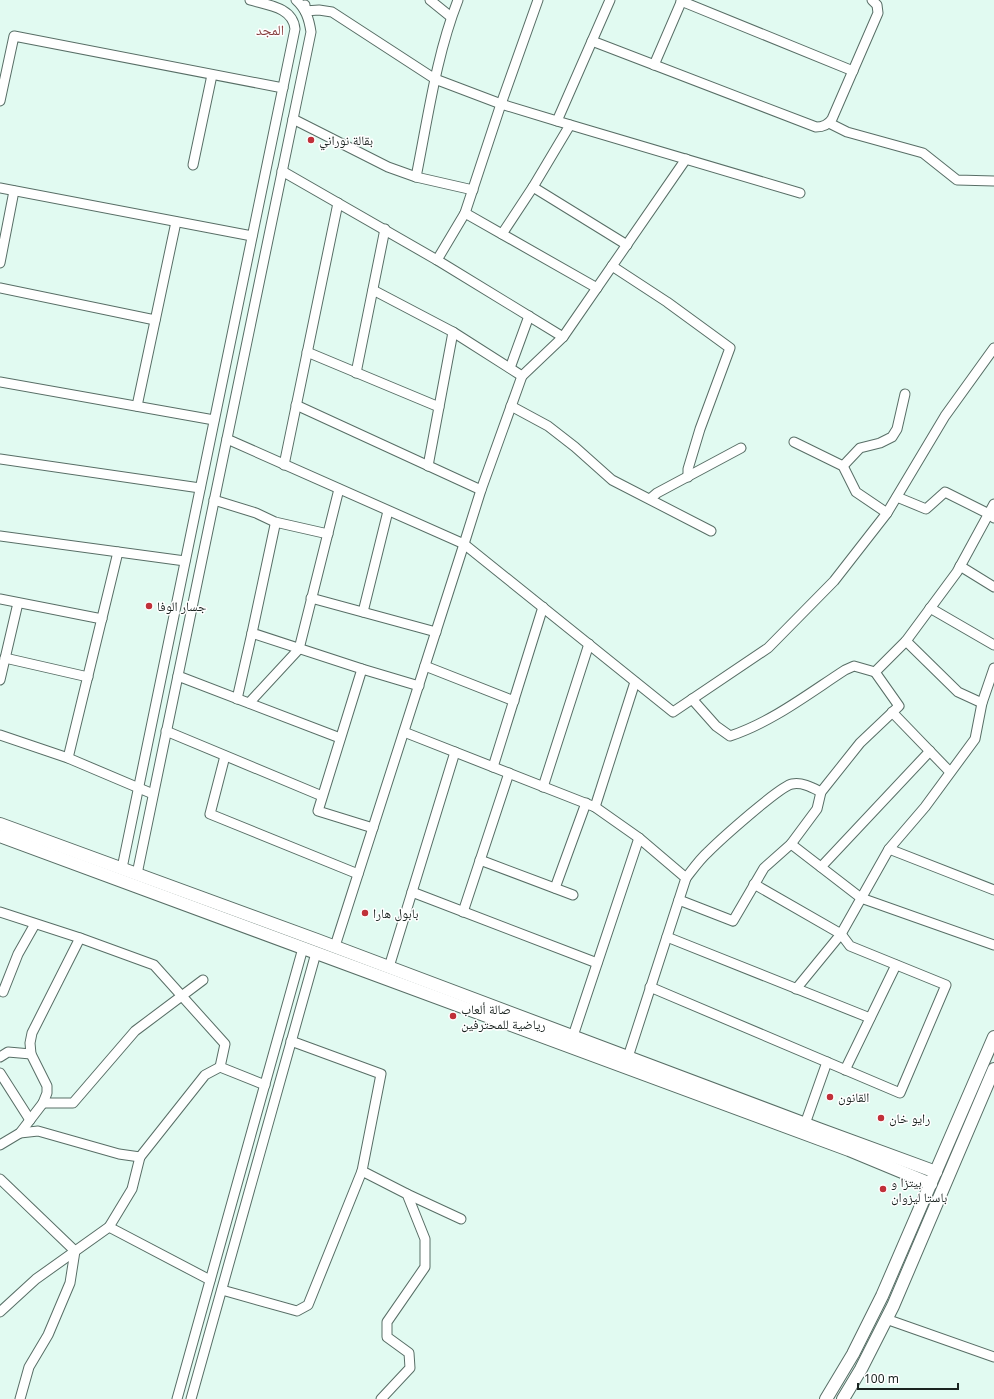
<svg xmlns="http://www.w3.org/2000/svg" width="994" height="1399" font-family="'Noto Sans','Noto Naskh Arabic',sans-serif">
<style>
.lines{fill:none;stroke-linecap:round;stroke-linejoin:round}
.minor-casing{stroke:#586e66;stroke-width:11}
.major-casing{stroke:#586e66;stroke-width:14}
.minor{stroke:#fff;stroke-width:9}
.major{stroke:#fff;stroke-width:12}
.poi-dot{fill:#c03039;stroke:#fff;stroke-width:1.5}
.labels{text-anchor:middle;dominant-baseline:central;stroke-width:3;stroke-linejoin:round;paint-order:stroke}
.poi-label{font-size:13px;fill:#1a2320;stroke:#fff;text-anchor:start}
.neighbourhood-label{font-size:14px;fill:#853d3c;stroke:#fff}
</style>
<rect width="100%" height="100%" fill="#e1faf1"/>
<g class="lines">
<defs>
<g id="minor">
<path d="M430,0L451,17"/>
<path d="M681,1L853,71"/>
<path d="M305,5V11L319,10L332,12L435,79L501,104L557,121L800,193"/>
<path d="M592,41L816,127C823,127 828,125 832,119L878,13L877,5L872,0"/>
<path d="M654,65L682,0"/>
<path d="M0,101L14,36L283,88"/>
<path d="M293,119L388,167L416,177L473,190"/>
<path d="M557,121L610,0"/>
<path d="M829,123L847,132L923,153L957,180L994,181"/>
<path d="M193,165L212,75"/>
<path d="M282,171L437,260L563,337L522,376L481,490L464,544L335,946"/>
<path d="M416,177C428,118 436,56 458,0"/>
<path d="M533,187L627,245"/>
<path d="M0,188L252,236"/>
<path d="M465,213L597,288"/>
<path d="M502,234L533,187L570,125"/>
<path d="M437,260L465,213L501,104L538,0"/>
<path d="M0,263L14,191"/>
<path d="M612,266L667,302L730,348L700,429L688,469V477"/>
<path d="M0,288L155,320"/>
<path d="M373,290L453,332L428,466"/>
<path d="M453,332L522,376"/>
<path d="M563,337L686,159"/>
<path d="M307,352L439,407"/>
<path d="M510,368L529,316"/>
<path d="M356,373L385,229"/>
<path d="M0,382L214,420"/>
<path d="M296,405L481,490"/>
<path d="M137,406L176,222"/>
<path d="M511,406L548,426L575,447L612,480L711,531"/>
<path d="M227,439L464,544L673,712L768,648L834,581L887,513L945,416L994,348"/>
<path d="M794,442L843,466L856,492L887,513"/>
<path d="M0,459L200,488"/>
<path d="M284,465L338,203"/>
<path d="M843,466L860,448L880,443L892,437L897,429L905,394"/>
<path d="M897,497L926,509L945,492L989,514L994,518"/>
<path d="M650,499L657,493L741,448"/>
<path d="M214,500L256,513L275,522L328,534"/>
<path d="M275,525L252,633L362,669L419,686"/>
<path d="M0,536L185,561"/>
<path d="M960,566L994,587"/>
<path d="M311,598L436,632"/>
<path d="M0,599L102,619"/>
<path d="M930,608L994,645"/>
<path d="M363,612L388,511"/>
<path d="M906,641L958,692L982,703"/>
<path d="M5,658L88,677"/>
<path d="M425,666L514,701"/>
<path d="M362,669L318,811L373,828"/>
<path d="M178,676L340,738"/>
<path d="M0,680L18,603"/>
<path d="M237,699L252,633"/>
<path d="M692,699L716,726L730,736C772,722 808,694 845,670L854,666L875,672"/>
<path d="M249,703L299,649L339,489"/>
<path d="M892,712L950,772"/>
<path d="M166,731L322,796"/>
<path d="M404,732L595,807L639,838L686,878L628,1057"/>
<path d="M0,735L68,758L153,794"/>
<path d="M225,756L210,814L358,874"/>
<path d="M68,758L118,552"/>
<path d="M493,767L543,607"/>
<path d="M543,787L589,644"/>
<path d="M595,807L635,682"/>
<path d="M791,844L861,898L994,945"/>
<path d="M889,849L994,890"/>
<path d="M480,860L573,895"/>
<path d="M821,867L930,751"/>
<path d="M122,868L295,29C293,7 267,5 250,0"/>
<path d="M137,874L311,32C309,19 306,9 296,0"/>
<path d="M686,878C693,869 700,859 708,852C720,840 780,786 792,784C803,782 813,788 821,792"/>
<path d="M754,884L841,934L889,849L925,807L975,739L982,703L994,668"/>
<path d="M555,888L586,803"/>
<path d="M412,892L597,963"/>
<path d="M679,900L733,921L764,868L791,844L817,809L821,792L860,743L899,706L875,672L906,641L957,572L994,504"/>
<path d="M0,912L80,938L154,965L225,1044L220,1067L265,1085"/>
<path d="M463,912L509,773"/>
<path d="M667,937L870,1018"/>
<path d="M80,938L32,1033L30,1043L31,1054L47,1086V1093L43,1103H73L135,1031L203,980"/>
<path d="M389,967L455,752"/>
<path d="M650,987L900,1093L946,985L850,946L841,934L796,989"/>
<path d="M3,992L18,954L35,924"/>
<path d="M573,1036L639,838"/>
<path d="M291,1041L381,1074L362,1171L407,1194L425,1239V1267L387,1322V1337L409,1353L410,1368L381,1399"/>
<path d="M0,1057L8,1052L31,1054"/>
<path d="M845,1070L896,965"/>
<path d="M0,1073L30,1120"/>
<path d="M805,1124L827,1062"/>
<path d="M20,1133L38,1131L119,1154L140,1157L205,1075L220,1067"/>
<path d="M0,1145L20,1133L43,1103"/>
<path d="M0,1179L75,1251L70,1283L48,1335L29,1367L20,1399"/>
<path d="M407,1194L461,1219"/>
<path d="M109,1227L210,1280"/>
<path d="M222,1290L297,1311L308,1305L362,1171"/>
<path d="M0,1312L36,1279L109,1227L132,1189L140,1157"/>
<path d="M886,1319L994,1357"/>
<path d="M177,1399L303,948"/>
<path d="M191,1399L316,953"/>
</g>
<g id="major">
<path d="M0,824L317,940L819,1129L936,1172"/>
<path d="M0,836L849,1150L931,1184"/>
<path d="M826,1399L853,1354L882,1296L994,1037"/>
<path d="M843,1399L861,1369L893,1306L994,1069"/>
</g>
</defs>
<use href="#minor" class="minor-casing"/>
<use href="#major" class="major-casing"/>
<use href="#minor" class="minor"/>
<use href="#major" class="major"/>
</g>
<g class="poi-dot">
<circle cx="311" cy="140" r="4"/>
<circle cx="149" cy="606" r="4"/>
<circle cx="365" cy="913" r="4"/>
<circle cx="453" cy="1016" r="4"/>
<circle cx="830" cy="1097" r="4"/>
<circle cx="881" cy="1118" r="4"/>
<circle cx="883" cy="1189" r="4"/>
</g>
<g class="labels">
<g class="poi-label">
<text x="319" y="140">بقالة نوراني</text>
<text x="157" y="606">جسار الوفا</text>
<text x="373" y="913">بابول هارا</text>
<text x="461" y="1009">صالة ألعاب<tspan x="461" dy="15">رياضية للمحترفين</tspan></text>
<text x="838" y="1097">القانون</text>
<text x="889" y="1118">رايو خان</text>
<text x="891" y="1182">بيتزا و<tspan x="891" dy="15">باستا ليزوان</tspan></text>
</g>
<g class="neighbourhood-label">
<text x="270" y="29">المجد</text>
</g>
</g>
<path d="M858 1383v6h100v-6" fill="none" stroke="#1a2320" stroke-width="2"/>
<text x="864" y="1383" font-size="12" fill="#1a2320" stroke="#ffffff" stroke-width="3" paint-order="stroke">100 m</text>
</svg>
